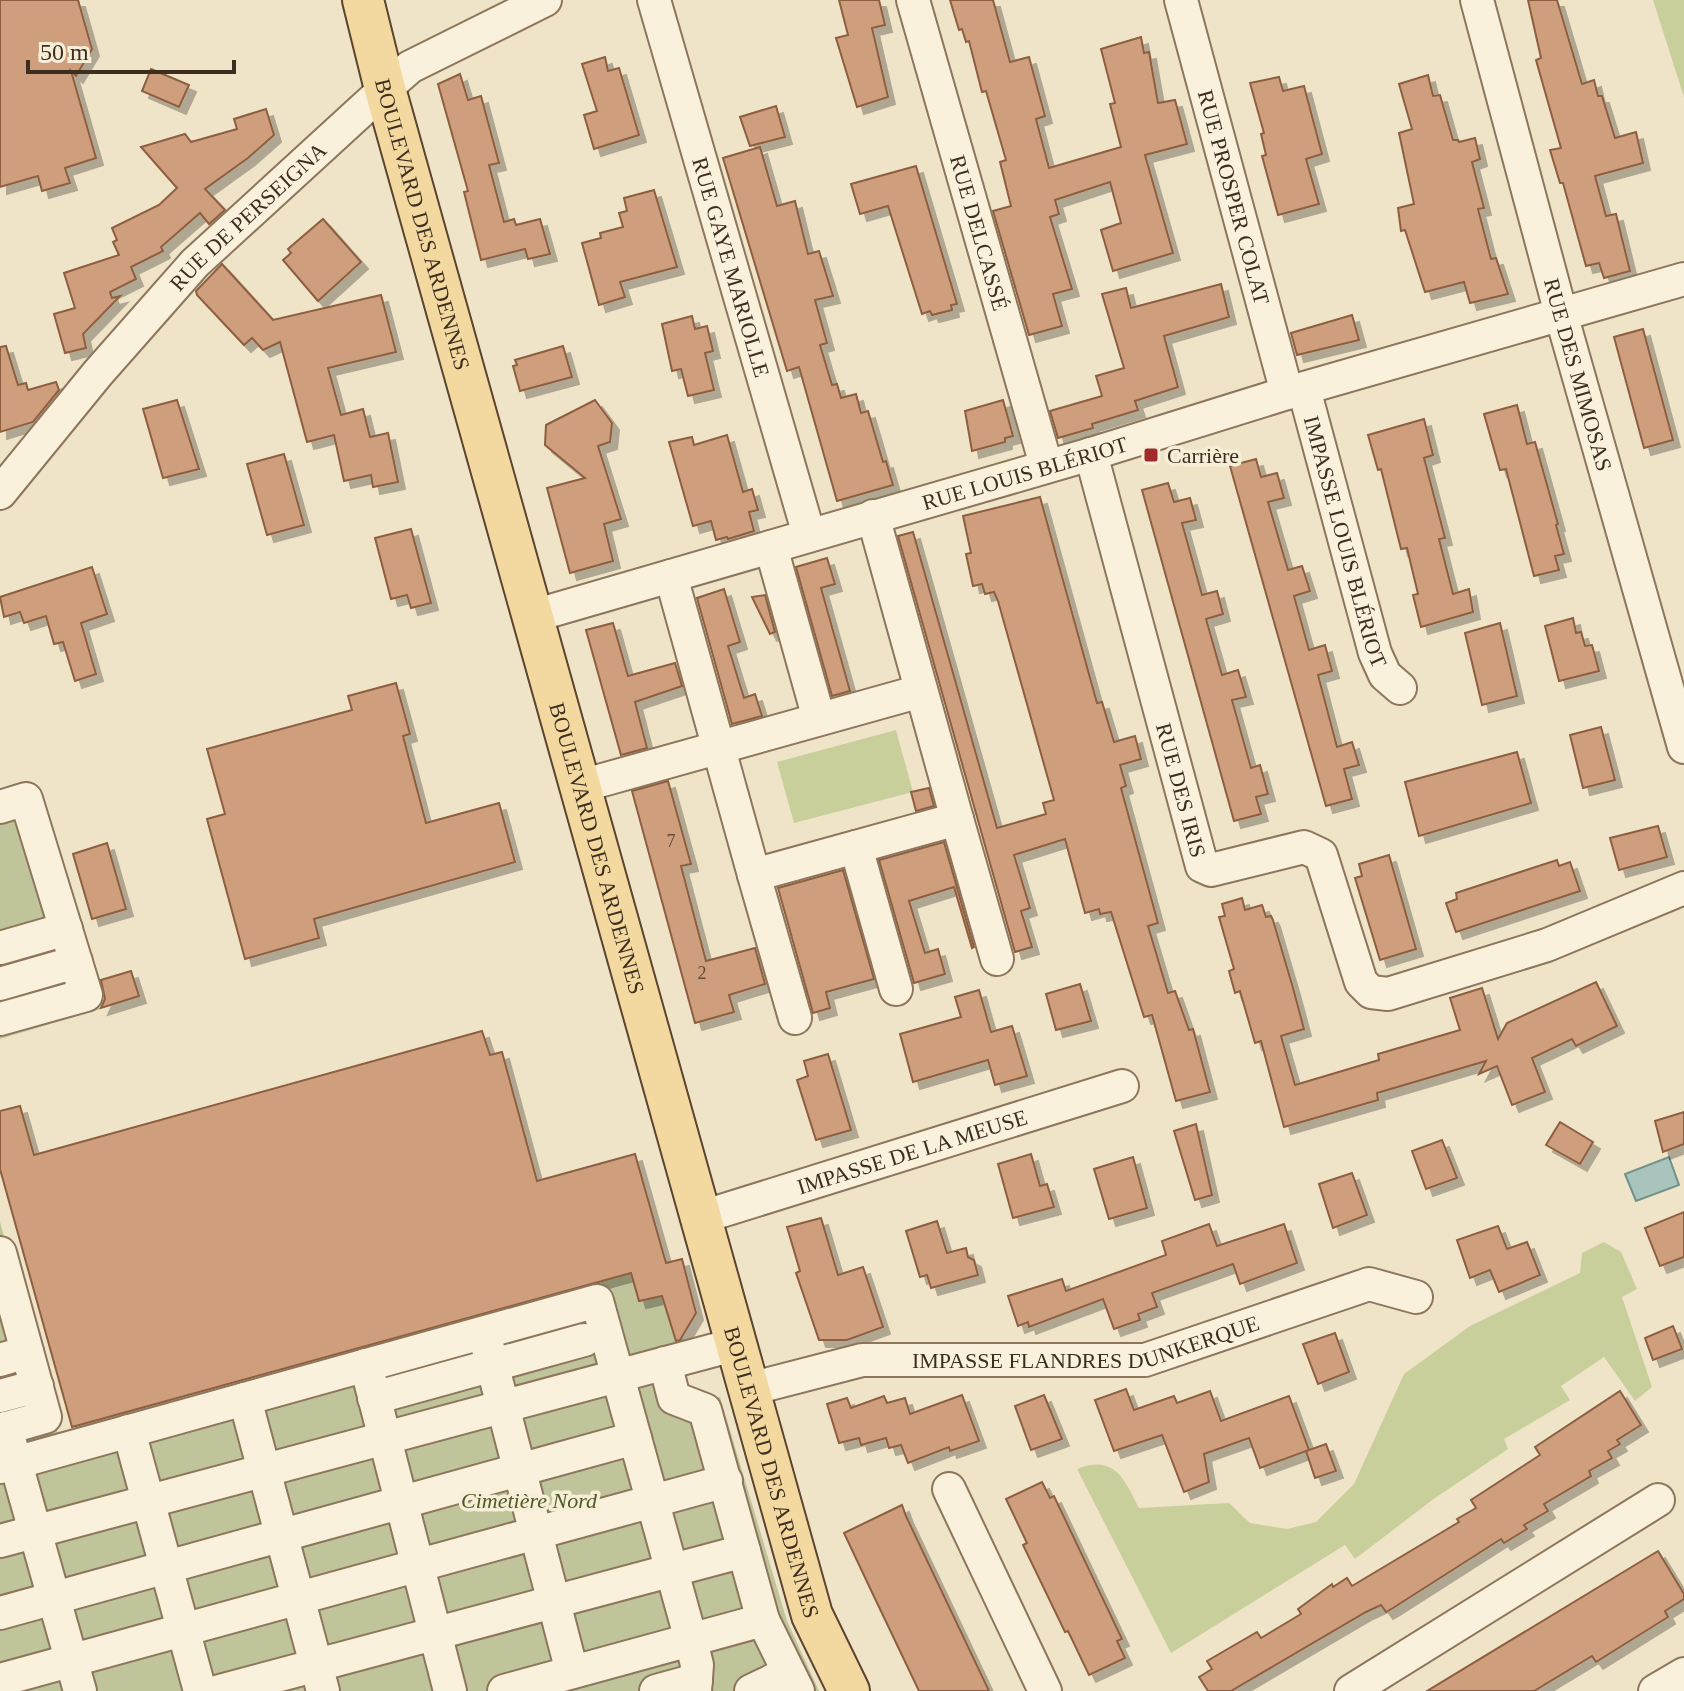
<svg xmlns="http://www.w3.org/2000/svg" width="1684" height="1691" font-family="Georgia,serif">
<style>
.green{fill:#c9cf9b}
.cemetery{fill:#bfc49a}
.water{fill:#a9c4bc;stroke:#6f938a;stroke-width:2}
.building{fill:#cf9f7d;stroke:#8d5f41;stroke-width:2;filter:url(#shadow)}
.lines{fill:none;stroke-linecap:round;stroke-linejoin:round}
.minor-casing{stroke:#8d765c;stroke-width:36}
.major-casing{stroke:#5b4430;stroke-width:44}
.minor{stroke:#faf1dc;stroke-width:32}
.major{stroke:#f3d9a0;stroke-width:40}
.poi-dot{fill:#9e2a2b;stroke:#f7eed8;stroke-width:3}
.labels{text-anchor:middle;dominant-baseline:central;stroke-width:7;stroke-linejoin:round;paint-order:stroke}
.number-label{font-size:18px;fill:#624a37}
.street-label{font-size:22px;fill:#3d2e20;stroke:#f7eed8}
.poi-label{font-size:22px;fill:#3d2e20;stroke:#f7eed8;text-anchor:start}
.park-label{font-size:22px;font-style:italic;fill:#4d5a26;stroke:#f7eed8}
</style>
<defs>
<filter id="shadow"><feDropShadow dx="7" dy="7" stdDeviation="0" flood-color="#0004"/></filter>
</defs>
<rect width="100%" height="100%" fill="#f0e4c8"/>
<g class="green">
<path d="M1653,0H1684V97Z"/>
<path d="M896,730L913,792L794,823L777,762Z"/>
<path d="M1604,1242L1621,1252L1637,1289L1622,1297L1652,1387L1635,1401L1604,1357L1561,1386L1570,1400L1504,1439L1508,1449L1435,1498L1355,1559L1345,1545L1171,1653L1077,1469C1114,1454 1124,1478 1139,1508L1229,1503L1250,1523L1287,1529L1316,1522L1354,1484L1404,1374L1470,1326L1580,1273L1582,1253Z"/>
</g>
<g class="cemetery">
<path d="M32,787L100,1009L0,1039V796Z"/>
<path d="M0,1222L58,1434L631,1273L639,1301L662,1296L672,1330L682,1336L690,1370L685,1380L688,1391L706,1400L720,1397L787,1621L819,1691H0Z"/>
</g>
<path class="water" d="M1669,1157L1679,1185L1636,1201L1625,1174Z"/>
<g class="building">
<path d="M0,0H78L92,49L76,76L71,71L96,158L65,168L70,183L42,191L38,176L0,187Z"/>
<path d="M839,0H879L885,25L872,28L888,97L857,107L836,38L848,35Z"/>
<path d="M950,0H993L1010,62L1029,57L1045,116L1036,119L1049,168L1121,147L1110,104L1115,103L1101,49L1141,37L1144,53L1149,52L1158,103L1175,100L1187,144L1145,155L1173,253L1113,271L1101,230L1121,223L1110,182L1055,200L1059,214L1050,217L1072,289L1053,294L1062,326L1029,335L993,211L1011,206L1000,162L1006,160L986,91L982,92L969,41L966,42L962,29L959,30Z"/>
<path d="M1528,0H1557L1582,84L1594,80L1598,96H1602L1615,138L1636,132L1643,163L1595,176L1606,216L1616,214L1630,271L1604,278L1599,263L1586,266L1563,183H1560L1550,150L1561,148L1536,60L1541,58Z"/>
<path d="M605,57L608,71L619,68L639,135L594,149L584,115L597,111L582,64Z"/>
<path d="M151,69L189,85L179,107L142,91Z"/>
<path d="M460,74L468,100L481,96L499,163L489,165L504,222L514,219L516,225L540,219L550,254L528,259L525,249L481,260L464,192L468,191L438,84Z"/>
<path d="M1428,75L1433,96L1440,95L1453,140H1458L1459,142L1475,138L1480,159L1472,162L1484,208L1478,209L1491,259L1496,258L1508,294L1470,303L1464,282L1425,292L1405,230L1401,231L1398,208L1414,204L1399,133L1412,129L1399,84Z"/>
<path d="M1279,77L1283,91L1304,86L1322,154L1306,159L1319,204L1278,215L1262,156L1266,155L1261,134L1264,133L1250,83Z"/>
<path d="M776,106L785,137L750,146L740,117Z"/>
<path d="M266,109L274,135L248,158L205,189L225,210L209,224L200,213L161,247L163,251L131,267L136,279L110,292L112,298L120,296L83,334L86,348L65,353L54,314L75,308L64,273L119,255L113,242L117,240L112,228L159,205L177,188L141,147L185,134L191,142L237,129L234,119Z"/>
<path d="M760,147L777,206L795,201L808,254L819,251L833,296L815,300L827,343L820,345L832,385L837,384L841,398L856,394L861,413L868,411L883,462L886,461L893,485L837,501L799,367L787,371L723,158Z"/>
<path d="M916,166L957,304L951,305L952,310L932,315L930,311L922,314L888,206L860,214L851,184Z"/>
<path d="M654,190L677,267L620,282L625,297L599,305L582,243L601,238L600,233L623,227L619,213L627,211L624,198Z"/>
<path d="M323,219L361,262L318,301L283,260L291,253L288,249Z"/>
<path d="M222,264L273,320L381,295L396,352L328,368L341,415L363,409L370,437L388,433L398,482L373,487L371,475L344,481L334,435L307,442L280,342L263,350L252,338L244,345L197,295L196,291Z"/>
<path d="M1221,284L1229,317L1164,336L1178,387L1135,401L1138,410L1092,424L1093,428L1058,438L1050,411L1102,396L1096,376L1124,368L1102,294L1126,288L1131,308Z"/>
<path d="M1352,315L1359,340L1297,355L1291,333Z"/>
<path d="M692,316L695,329L707,326L713,351L705,353L714,390L688,396L681,369L672,371L662,324Z"/>
<path d="M1643,329L1673,440L1644,448L1614,337Z"/>
<path d="M6,346L18,385L26,383L28,390L56,382L59,390L33,422L0,432V347Z"/>
<path d="M563,346L572,377L520,391L513,366L517,365L515,360Z"/>
<path d="M177,400L199,469L163,478L143,409Z"/>
<path d="M595,400L612,423L610,442L598,446L621,519L604,524L613,561L570,573L547,488L585,478L545,445L546,425Z"/>
<path d="M1003,400L1013,436L1005,438V442L972,451L965,411Z"/>
<path d="M1517,405L1527,444L1535,442L1558,524L1556,525L1564,554L1555,556L1559,570L1534,576L1506,469L1500,470L1484,414Z"/>
<path d="M1424,419L1433,455L1424,458L1445,538L1439,539L1453,594L1469,589L1473,612L1421,627L1413,595L1418,594L1407,548L1401,549L1381,469L1378,470L1368,435Z"/>
<path d="M727,435L743,492L752,489L758,510L749,512L754,531L728,539L727,537L716,540L711,521L693,526L669,442L692,437L694,445Z"/>
<path d="M284,454L304,525L267,535L247,464Z"/>
<path d="M1256,459L1261,477L1277,473L1284,498L1268,502L1288,570L1302,566L1310,591L1294,596L1309,650L1325,645L1332,671L1318,675L1337,747L1352,742L1359,765L1344,769L1352,799L1326,806L1230,466Z"/>
<path d="M1168,483L1174,502L1190,498L1196,520L1182,523L1202,595L1217,591L1223,614L1206,619L1222,675L1238,670L1246,697L1232,700L1251,768L1260,765L1268,794L1256,797L1261,814L1234,821L1142,490Z"/>
<path d="M1040,497L1097,703L1102,702L1114,742L1135,736L1141,759L1120,765L1126,786L1121,788L1158,923L1148,926L1168,993L1175,991L1189,1030L1193,1029L1210,1092L1176,1101L1152,1015L1144,1017L1111,912L1100,914L1099,909L1085,913L1065,839L1014,855L1030,908L1021,911L1032,947L1015,952L898,536L913,532L997,828L1046,814L1043,803L1054,800L998,601L994,592L985,594L982,584L973,586L966,554L971,553L963,516Z"/>
<path d="M411,529L431,603L411,608L407,595L391,599L375,538Z"/>
<path d="M827,558L835,584L821,588L850,691L832,696L796,567Z"/>
<path d="M92,567L107,614L81,623L96,674L75,681L63,642L54,644L46,616L24,623L20,612L4,617L0,597Z"/>
<path d="M724,589L740,642L728,646L744,698L755,694L762,716L732,724L697,598Z"/>
<path d="M765,595L775,632L770,634L752,597Z"/>
<path d="M1573,618L1576,633L1581,632L1585,646L1592,645L1599,671L1559,681L1545,626Z"/>
<path d="M613,623L628,676L675,663L682,686L635,702L647,748L621,755L586,630Z"/>
<path d="M1500,623L1517,696L1482,705L1465,633Z"/>
<path d="M396,683L410,734L403,736L426,823L499,803L515,862L314,919L319,938L245,959L207,819L225,814L207,749L352,710L348,696Z"/>
<path d="M1601,727L1615,780L1583,788L1570,735Z"/>
<path d="M1517,752L1531,803L1419,836L1405,782Z"/>
<path d="M668,781L691,864L681,866L706,961L755,948L765,984L729,995L734,1012L695,1023L632,791Z"/>
<path d="M929,788L934,806L916,811L911,792Z"/>
<path d="M1658,826L1667,857L1619,870L1610,838Z"/>
<path d="M944,842L974,947L972,948L954,887L909,901L925,953L938,949L945,974L914,983L879,860Z"/>
<path d="M107,843L126,909L92,919L73,854Z"/>
<path d="M1389,855L1416,949L1380,960L1355,878L1362,876L1359,864Z"/>
<path d="M1557,860L1559,866L1570,862L1580,891L1456,932L1446,903L1457,899L1456,893Z"/>
<path d="M843,870L874,979L826,992L830,1008L813,1013L778,888Z"/>
<path d="M1242,898L1245,910L1262,905L1266,917L1271,916L1273,920L1293,988L1304,1029L1281,1036L1295,1085L1379,1060L1378,1054L1460,1030L1450,998L1482,988L1498,1039L1507,1023L1596,982L1617,1026L1576,1046L1572,1039L1532,1058L1545,1092L1512,1105L1497,1066L1479,1074L1486,1061L1377,1093L1378,1100L1284,1127L1261,1041L1255,1043L1240,991L1235,993L1229,971L1234,969L1219,917L1225,916L1222,904Z"/>
<path d="M131,971L139,996L101,1008L105,999L101,980Z"/>
<path d="M1080,984L1091,1021L1056,1030L1046,994Z"/>
<path d="M979,990L991,1032L1012,1026L1027,1076L995,1085L988,1060L913,1082L900,1034L961,1017L955,997Z"/>
<path d="M482,1031L490,1055L502,1052L537,1181L635,1154L666,1263L682,1259L696,1313L680,1340L676,1341L662,1296L639,1301L631,1273L72,1427L0,1169V1111L20,1106L34,1155Z"/>
<path d="M828,1054L851,1130L816,1140L797,1080L808,1076L804,1061Z"/>
<path d="M1684,1112V1144L1663,1152L1655,1121Z"/>
<path d="M1560,1122L1593,1142L1580,1164L1546,1145Z"/>
<path d="M1196,1124L1212,1195L1195,1200L1174,1131Z"/>
<path d="M1442,1140L1457,1178L1426,1189L1412,1151Z"/>
<path d="M1031,1154L1040,1186L1047,1184L1054,1207L1013,1218L998,1164Z"/>
<path d="M1133,1157L1147,1208L1109,1219L1094,1169Z"/>
<path d="M1352,1173L1367,1215L1333,1228L1319,1184Z"/>
<path d="M1684,1212V1257L1660,1266L1645,1228Z"/>
<path d="M821,1218L838,1275L863,1267L883,1327L847,1340H819L796,1273L800,1271L787,1227Z"/>
<path d="M937,1221L947,1253L966,1248L968,1257L974,1260L978,1275L931,1288L927,1275L920,1277L906,1231Z"/>
<path d="M1209,1224L1217,1246L1284,1224L1297,1263L1240,1284L1233,1264L1152,1293L1157,1307L1138,1314L1140,1320L1114,1329L1103,1299L1029,1327L1028,1322L1018,1326L1008,1296L1062,1279L1066,1291L1166,1255L1162,1241Z"/>
<path d="M1498,1226L1507,1249L1527,1242L1540,1275L1499,1292L1490,1270L1470,1278L1457,1240Z"/>
<path d="M1673,1326L1682,1349L1653,1360L1645,1338Z"/>
<path d="M1335,1333L1349,1372L1318,1384L1303,1344Z"/>
<path d="M1126,1389L1134,1410L1174,1396L1177,1403L1210,1391L1221,1421L1289,1396L1309,1450L1260,1468L1249,1438L1204,1454L1209,1482L1184,1492L1162,1435L1114,1451L1095,1400Z"/>
<path d="M1620,1391L1641,1425L1617,1440L1620,1444L1608,1451L1612,1458L1589,1471L1591,1476L1544,1504L1548,1511L1524,1525L1527,1529L1504,1543L1501,1539L1393,1608L1386,1612L1381,1605L1366,1612L1231,1691H1208L1199,1677L1212,1669L1207,1661L1257,1632L1261,1638L1301,1614L1298,1609L1332,1584L1333,1587L1347,1578L1352,1586L1459,1522L1457,1519L1476,1508L1471,1500L1540,1455L1535,1447Z"/>
<path d="M962,1395L979,1441L950,1451L949,1447L908,1463L901,1445L889,1448L886,1438L861,1445L859,1438L839,1443L827,1404L847,1398L851,1408L884,1396L887,1403L905,1398L910,1414Z"/>
<path d="M1044,1395L1062,1439L1031,1450L1015,1406Z"/>
<path d="M1326,1444L1336,1471L1315,1478L1306,1451Z"/>
<path d="M1042,1482L1050,1498L1054,1496L1122,1639L1117,1641L1125,1658L1089,1675L1068,1631L1065,1632L1023,1545L1027,1543L1006,1499Z"/>
<path d="M902,1505L906,1516L989,1691H919L869,1586L844,1533Z"/>
<path d="M1658,1551L1684,1594V1599L1665,1611L1668,1617L1596,1662L1592,1656L1534,1691H1427Z"/>
</g>
<g class="lines">
<defs>
<g id="minor">
<path id="s1" d="M654,0L809,535"/>
<path id="s2" d="M913,0L1046,465"/>
<path id="s3" d="M1181,0L1287,393"/>
<path id="s4" d="M1477,0L1561,314L1684,747"/>
<path id="s5" d="M1304,389L1375,653L1385,675L1400,688"/>
<path id="s6" d="M1091,454L1202,866L1211,870L1304,847L1321,855L1361,982L1371,992L1388,994L1547,945L1684,888"/>
<path id="s7" d="M0,493L98,373L195,263L385,89L410,67L545,0"/>
<path d="M771,547L819,719"/>
<path d="M671,576L754,875L957,819L873,516"/>
<path id="s8" d="M533,616L1091,454L1287,393L1684,279"/>
<path d="M581,786L921,691"/>
<path d="M0,807L26,799L86,995L0,1019"/>
<path d="M957,819L997,959"/>
<path d="M856,847L896,989"/>
<path d="M754,875L795,1018"/>
<path d="M0,948L66,929"/>
<path d="M0,984L76,962"/>
<path id="s9" d="M702,1217L1122,1086"/>
<path d="M0,1253L45,1417L0,1430"/>
<path d="M484,1333L572,1672"/>
<path d="M0,1360L27,1352"/>
<path d="M665,1363L674,1398L705,1410L763,1620L798,1691"/>
<path d="M366,1365L450,1691"/>
<path id="s10" d="M750,1389L862,1360H1145L1369,1284L1416,1297"/>
<path d="M0,1396L37,1386"/>
<path d="M374,1398L584,1340"/>
<path d="M245,1399L323,1691"/>
<path d="M6,1428L80,1691"/>
<path d="M129,1431L200,1691"/>
<path d="M0,1467L597,1301L691,1640L697,1665L695,1691"/>
<path d="M949,1489L1045,1691"/>
<path d="M0,1541L737,1344"/>
<path d="M0,1613L635,1438"/>
<path d="M0,1680L726,1481"/>
<path d="M220,1691L744,1551"/>
<path d="M504,1691L763,1620"/>
<path d="M656,1691L696,1680"/>
<path d="M751,1691L788,1673"/>
<path d="M1351,1691L1658,1500"/>
<path d="M1655,1691L1684,1674"/>
</g>
<g id="major">
<path id="s11" d="M363,0L385,89L812,1615L849,1691"/>
</g>
</defs>
<use href="#minor" class="minor-casing"/>
<use href="#major" class="major-casing"/>
<use href="#minor" class="minor"/>
<use href="#major" class="major"/>
</g>
<rect class="poi-dot" x="1143" y="447" width="16" height="16" rx="4"/>
<g class="labels">
<g class="number-label">
<text x="671" y="841">7</text>
<text x="702" y="973">2</text>
</g>
<g class="street-label">
<text stroke="none"><textPath href="#s3" startOffset="204">RUE PROSPER COLAT</textPath></text>
<text stroke="none"><textPath href="#s7" startOffset="372">RUE DE PERSEIGNA</textPath></text>
<text stroke="none"><textPath href="#s11" startOffset="232">BOULEVARD DES ARDENNES</textPath></text>
<text stroke="none"><textPath href="#s2" startOffset="242">RUE DELCASSÉ</textPath></text>
<text stroke="none"><textPath href="#s1" startOffset="278">RUE GAYE MARIOLLE</textPath></text>
<text stroke="none"><textPath href="#s4" startOffset="388">RUE DES MIMOSAS</textPath></text>
<text stroke="none"><textPath href="#s8" startOffset="512">RUE LOUIS BLÉRIOT</textPath></text>
<text stroke="none"><textPath href="#s5" startOffset="158">IMPASSE LOUIS BLÉRIOT</textPath></text>
<text stroke="none"><textPath href="#s6" startOffset="348">RUE DES IRIS</textPath></text>
<text stroke="none"><textPath href="#s11" startOffset="880">BOULEVARD DES ARDENNES</textPath></text>
<text stroke="none"><textPath href="#s9" startOffset="220">IMPASSE DE LA MEUSE</textPath></text>
<text stroke="none"><textPath href="#s10" startOffset="342">IMPASSE FLANDRES DUNKERQUE</textPath></text>
<text stroke="none"><textPath href="#s11" startOffset="1528">BOULEVARD DES ARDENNES</textPath></text>
</g>
<g class="poi-label">
<text x="1167" y="455">Carrière</text>
</g>
<g class="park-label">
<text x="529" y="1500">Cimetière Nord</text>
</g>
</g>
<path d="M28 60v12h206v-12" fill="none" stroke="#3d2e20" stroke-width="4"/>
<text x="40" y="60" font-size="24" fill="#3d2e20" stroke="#f7eed8" stroke-width="6" paint-order="stroke">50 m</text>
</svg>
